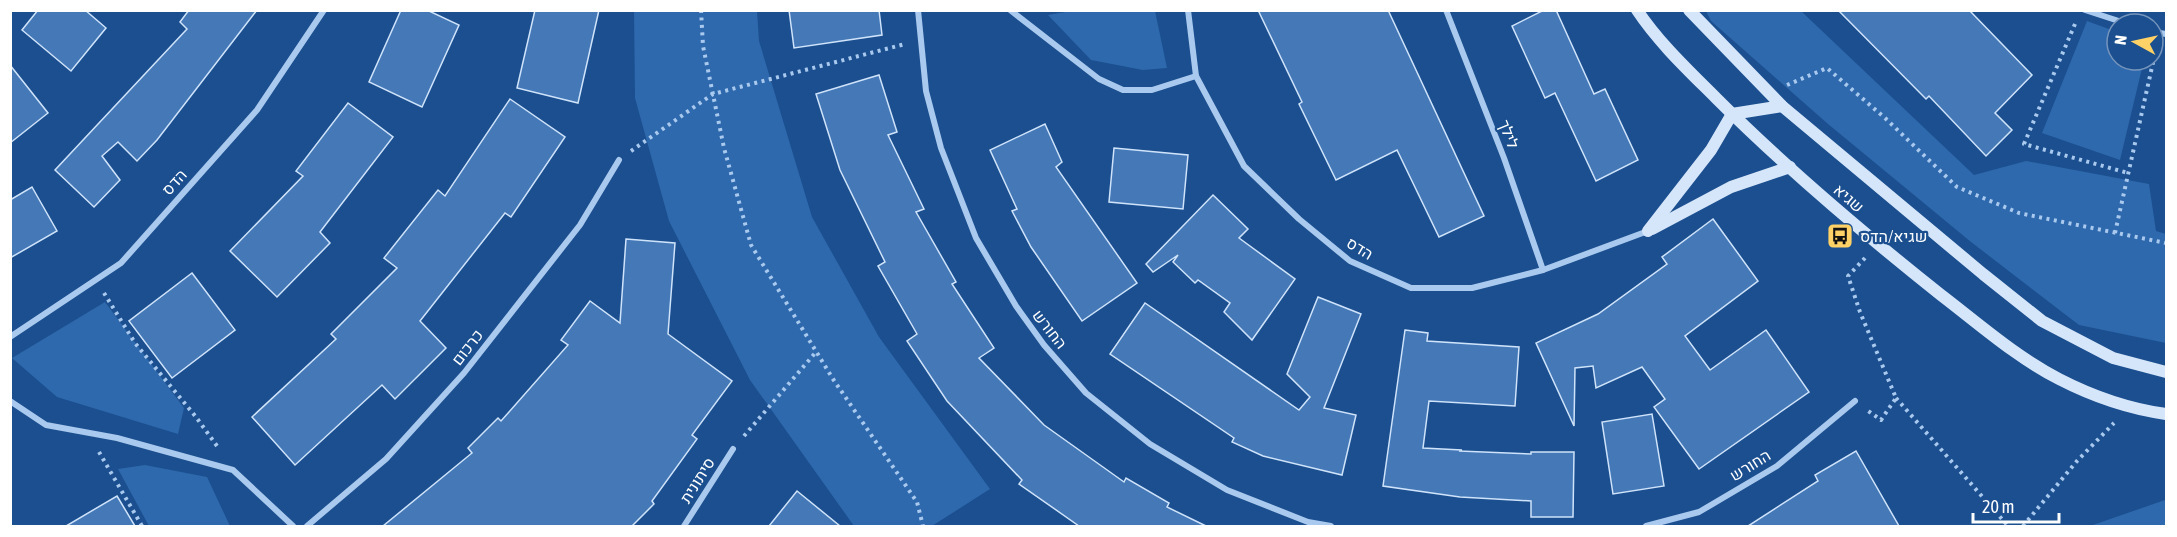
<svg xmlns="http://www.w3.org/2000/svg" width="2177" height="537" font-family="'Asap Condensed',Heebo,sans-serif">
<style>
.green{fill:#2e69ad}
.building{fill:#4478b7;stroke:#cfe3fa;stroke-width:1.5}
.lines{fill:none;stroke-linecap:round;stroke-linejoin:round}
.path{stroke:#a9c9ee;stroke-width:4;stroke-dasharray:3 4.5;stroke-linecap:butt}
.street{stroke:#a9c9ee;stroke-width:6}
.secondary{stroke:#d6e6fa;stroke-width:12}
.labels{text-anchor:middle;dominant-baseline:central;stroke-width:4.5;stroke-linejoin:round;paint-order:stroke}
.street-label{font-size:16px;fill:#fff;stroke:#1b4f8f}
.poi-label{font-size:16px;fill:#fff;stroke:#1b4f8f;text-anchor:start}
</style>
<rect width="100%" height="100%" fill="#1b4f8f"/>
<g class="green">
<path d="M634,11H757L759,41L812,217L879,337L990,489L932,526H854L750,380L669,221L635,98Z"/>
<path d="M1071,11H1155L1167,68L1143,70L1091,60L1048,15Z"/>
<path d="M1706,11H1801L1974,175L2026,161L2149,184L2156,231L2166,234V343L2079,325L1971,242L1828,124L1711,21Z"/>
<path d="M2087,21L2117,32V60H2144L2120,160L2042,133Z"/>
<path d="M105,302L184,408L178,434L57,397L12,358Z"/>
<path d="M145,465L207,477L230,526H149L118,469Z"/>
<path d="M2166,499V526H2090L2165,500Z"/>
</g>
<g class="building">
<path d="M38,10H85L106,28L71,71L22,30Z"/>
<path d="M189,10H257L157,140L137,161L118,142L102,156L120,180L94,207L55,170L187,29L180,22Z"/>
<path d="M401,10H427L459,25L422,107L369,82Z"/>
<path d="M535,10H599L578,103L517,88Z"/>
<path d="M789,10H879L882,35L794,48Z"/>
<path d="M1258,10H1388L1484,216L1439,237L1397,150L1336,180L1299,104L1302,102Z"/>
<path d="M1544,10H1556L1594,94L1605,89L1638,160L1596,181L1555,93L1545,98L1512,26Z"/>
<path d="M1838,10H1969L2032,75L1995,113L2012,130L1986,156L1929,96L1926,99Z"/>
<path d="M10,65L48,113L10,143Z"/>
<path d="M879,75L897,132L888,135L924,209L916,212L956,282L952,284L994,348L979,358L1044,425L1124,482L1126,478L1169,503L1167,507L1206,526H1079L1019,484L1022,480L947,401L907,341L917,334L878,266L885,262L840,170L816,94Z"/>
<path d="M510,99L565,137L511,217L505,213L420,321L446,348L395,399L382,385L295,465L252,417L336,339L331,334L397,268L384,258L438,190L445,196Z"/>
<path d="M348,103L393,137L320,232L330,243L277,297L230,251L303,176L296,171Z"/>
<path d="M1045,124L1062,162L1056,167L1137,283L1082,321L1031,247L1012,211L1017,209L990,150Z"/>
<path d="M1114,148L1188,155L1183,209L1109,202Z"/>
<path d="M32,187L57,231L10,258V200Z"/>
<path d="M1213,195L1248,229L1239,238L1295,279L1252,340L1224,312L1230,303L1198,280L1195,283L1173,262L1178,255L1153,272L1146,264Z"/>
<path d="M1713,219L1758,281L1685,336L1710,370L1766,330L1809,392L1699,469L1654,407L1665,399L1642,367L1596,388L1593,366L1575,368L1574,426L1536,343L1598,314L1667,264L1662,257Z"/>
<path d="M626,239L675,243L668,334L732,381L692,435L697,439L652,501L654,504L632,526H383L472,453L468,448L498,418L501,421L568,345L561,340L590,301L620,323Z"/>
<path d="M192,273L235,330L172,378L129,321Z"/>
<path d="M1318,297L1361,314L1324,408L1356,415L1342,475L1263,456L1232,442L1234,438L1110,354L1145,303L1299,410L1310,397L1287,374Z"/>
<path d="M1405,330L1428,333L1427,341L1519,347L1515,406L1429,401L1423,448L1462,450L1459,451L1531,454V452H1574L1573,517H1531V501L1460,497L1383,486Z"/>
<path d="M1652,414L1664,486L1613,494L1602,422Z"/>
<path d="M1856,451L1899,526H1748L1818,481L1815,475Z"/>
<path d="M797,491L840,526H769Z"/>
<path d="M117,496L135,526H66Z"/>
</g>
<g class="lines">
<g class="path">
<path d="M701,10L703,46L724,148L751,245L833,379L917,502L923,526"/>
<path d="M2075,24L2024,144L2128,173"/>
<path d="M1787,85L1827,68L1885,118L1957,187L2019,213L2166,243"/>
<path d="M631,151L713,94L905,44"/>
<path d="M2115,233L2156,49"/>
<path d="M1865,258L1848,276L1860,312L1896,398L1881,420L1867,410"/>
<path d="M104,293L135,343L196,417L217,446"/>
<path d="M1896,398L2008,526"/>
<path d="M744,436L816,352"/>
<path d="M99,452L142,526"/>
<path d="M2023,526L2077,461L2114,423"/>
</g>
<g class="street">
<path d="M918,10L926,91L941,148L976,238L1016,306L1044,345L1086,393L1150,444L1227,490L1308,522L1331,526"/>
<path d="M1010,10L1099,79L1123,90H1152L1196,76"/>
<path d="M1188,10L1196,76L1244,166L1299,219L1350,261L1411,288H1472L1543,270L1648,231"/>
<path d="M1446,10L1504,158L1543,270"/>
<path d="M2085,10L2128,24"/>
<path d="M2153,32L2166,34"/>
<path d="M10,337L121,263L257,110L324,10"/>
<path d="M10,401L46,425L117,438L233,470L293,526"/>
<path d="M307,526L386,459L464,373L580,225L619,160"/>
<path d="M684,526L733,449"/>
<path d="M1646,526L1699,512L1777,466L1855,401"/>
</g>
<g class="secondary">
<path d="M1637,10C1659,43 1688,70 1716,98C1786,168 1863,233 1941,295C1979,324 2016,357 2059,379C2092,396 2130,409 2166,414"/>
<path d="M1689,10L1782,106L1983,274L2042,321L2113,358L2166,372"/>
<path d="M1652,229L1731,187L1790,167"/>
<path d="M1648,231L1711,150L1732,114L1782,106"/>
</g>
</g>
<defs>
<symbol id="bus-square" viewBox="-11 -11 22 22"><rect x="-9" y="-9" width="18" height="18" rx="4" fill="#ffd166" stroke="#1b4f8f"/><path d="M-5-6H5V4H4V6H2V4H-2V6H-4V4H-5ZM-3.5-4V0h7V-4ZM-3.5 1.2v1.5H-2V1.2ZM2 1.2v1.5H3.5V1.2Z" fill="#111"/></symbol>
</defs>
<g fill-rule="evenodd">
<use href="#bus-square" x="1825" y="221" width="30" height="30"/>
</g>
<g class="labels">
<g class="street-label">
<text transform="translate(1509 134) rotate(68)">לילך</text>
<text transform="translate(174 182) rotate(-48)">הדס</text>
<text transform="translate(1849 198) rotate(41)">שגיא</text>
<text transform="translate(1360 248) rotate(31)">הדס</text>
<text transform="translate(1050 329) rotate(52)">החורש</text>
<text transform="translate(467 347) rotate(-52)">כרכום</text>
<text transform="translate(1750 465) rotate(-32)">החורש</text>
<text transform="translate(697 480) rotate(-58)">סיתונית</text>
</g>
<g class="poi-label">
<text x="1860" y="236">שגיא/הדס</text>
</g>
</g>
<rect width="2177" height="537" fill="none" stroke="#ffffff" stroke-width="24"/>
<g transform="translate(2135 42) rotate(278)"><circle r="28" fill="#1b4f8f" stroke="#7695bc" stroke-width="1.5"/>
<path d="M0-4.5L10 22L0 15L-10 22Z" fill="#ffd166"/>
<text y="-9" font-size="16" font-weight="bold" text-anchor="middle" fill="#ffffff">N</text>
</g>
<path d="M1973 513v9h86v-9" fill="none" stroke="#ffffff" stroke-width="3"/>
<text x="1982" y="513" font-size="18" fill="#ffffff" stroke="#1b4f8f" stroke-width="4.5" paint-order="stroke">20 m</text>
</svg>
